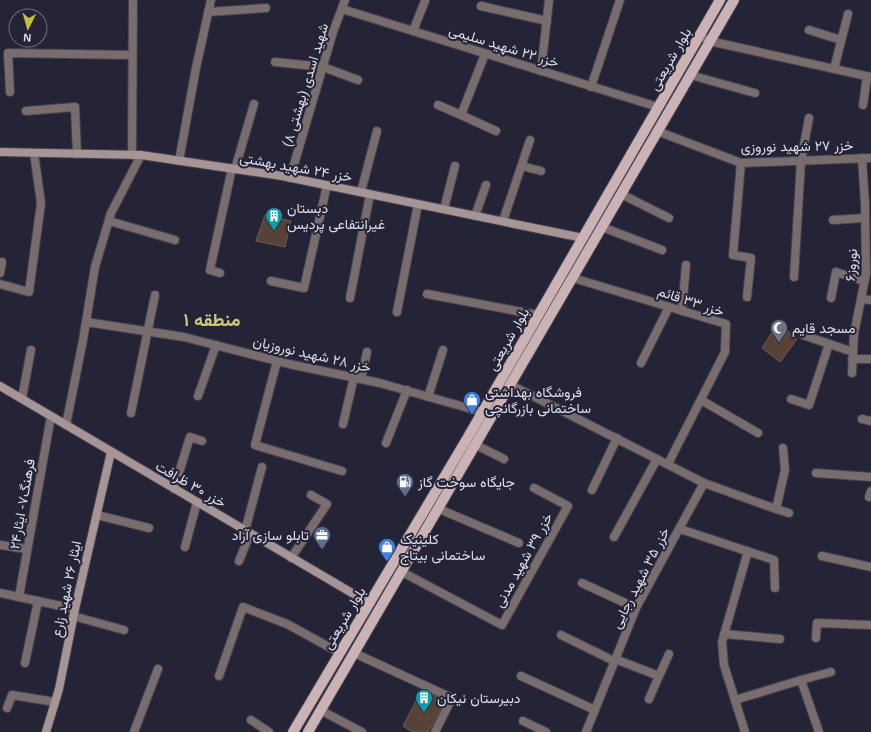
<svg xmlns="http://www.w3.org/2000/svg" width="871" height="732" font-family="Arial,Vazirmatn,sans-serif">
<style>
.building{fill:#574238;stroke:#725c51}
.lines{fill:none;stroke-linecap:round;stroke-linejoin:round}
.street-casing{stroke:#424253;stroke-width:10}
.secondary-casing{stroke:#424253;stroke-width:10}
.primary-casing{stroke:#424253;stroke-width:12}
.street{stroke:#786c6d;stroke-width:8}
.secondary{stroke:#a79495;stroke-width:8}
.primary{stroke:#cbb2b4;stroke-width:10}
.labels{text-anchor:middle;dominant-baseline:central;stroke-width:4;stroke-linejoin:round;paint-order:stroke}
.street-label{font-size:14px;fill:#dedfeb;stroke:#242436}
.poi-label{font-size:14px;fill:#dedfeb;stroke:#242436;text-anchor:start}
.district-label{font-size:18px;font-weight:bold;fill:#cdc779;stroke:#242436}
</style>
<rect width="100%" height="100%" fill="#242436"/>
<g class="building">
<path d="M265,215L291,221L285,247L256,241Z"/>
<path d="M778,323L797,339L780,362L762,348Z"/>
<path d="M422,690L446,700L428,732H412L403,726Z"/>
</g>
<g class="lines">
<defs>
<g id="street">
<path d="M481,6L547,21"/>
<path d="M342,9L658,107"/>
<path d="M208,12L266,8"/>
<path d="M809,30L841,40"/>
<path d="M413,31L425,1"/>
<path d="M700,35L709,41L871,77"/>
<path d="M485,54L461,115L496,131"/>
<path d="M275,62L323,67L358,80"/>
<path d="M834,69L848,14"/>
<path d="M541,71L549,0"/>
<path d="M690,75L755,93"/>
<path d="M591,87L620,0"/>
<path d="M10,92L8,53L132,55"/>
<path d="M438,105L461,115"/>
<path d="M863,105L867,76"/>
<path d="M26,111L75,107L77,154"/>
<path d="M657,131L741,163L871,158"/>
<path d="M132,155L133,0"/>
<path d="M179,161L196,68L211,0"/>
<path d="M741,163L733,255L751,258L747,297"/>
<path d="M522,166L541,171"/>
<path d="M235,169L254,104"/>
<path d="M290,178L333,32L345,0"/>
<path d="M361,192L377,131"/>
<path d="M621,194L669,218"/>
<path d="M444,209L455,166"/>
<path d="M475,216L486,185"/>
<path d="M833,220L865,218"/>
<path d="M109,221L175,240"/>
<path d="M503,221L530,140"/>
<path d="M602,227L662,250"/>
<path d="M0,273L2,262"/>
<path d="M220,273L210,270L232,168"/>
<path d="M794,277L801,161L809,118"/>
<path d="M573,278L726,324L725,352L668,464"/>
<path d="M271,281L304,288L327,185"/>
<path d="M0,284L29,292L41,203L34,153"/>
<path d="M427,294L538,315"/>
<path d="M350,298L370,194"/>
<path d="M831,298L836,272L864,281"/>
<path d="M861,299L871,300"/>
<path d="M682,311L686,265"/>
<path d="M397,312L418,204"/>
<path d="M86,322L184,337L289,364L380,383L482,412"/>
<path d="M803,335L853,352"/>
<path d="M852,359H871"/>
<path d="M277,361L255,445L342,471"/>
<path d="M641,363L669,307"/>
<path d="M852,373L854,334L866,274L865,204L862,158"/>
<path d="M361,379L367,352"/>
<path d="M511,385L704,483L776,509L785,470L783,448"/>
<path d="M198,396L216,345"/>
<path d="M428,397L443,350"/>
<path d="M22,398L31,350"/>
<path d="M791,399L809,405L829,344"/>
<path d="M701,400L758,433"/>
<path d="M131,413L155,295"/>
<path d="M862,419L871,421"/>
<path d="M343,424L354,377"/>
<path d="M66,425L83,340L95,267L111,213L141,155"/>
<path d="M386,443L407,390"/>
<path d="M476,445L504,459"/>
<path d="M816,473L871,477"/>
<path d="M174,489L190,437L202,441"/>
<path d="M592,490L617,438"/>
<path d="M869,497L871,491"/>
<path d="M439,509L519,543"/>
<path d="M776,509L789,513"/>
<path d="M97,515L149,528"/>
<path d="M680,529L774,560L775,588"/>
<path d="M245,531L262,467"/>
<path d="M614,537L657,459"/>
<path d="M0,545L27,549"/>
<path d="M185,547L197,502"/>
<path d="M822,556L871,567"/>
<path d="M291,558L327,504L311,495"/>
<path d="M239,561L250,534"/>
<path d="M402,572L502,625L568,506L534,488"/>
<path d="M582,583L636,608"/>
<path d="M0,593L75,609"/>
<path d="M19,597L51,416"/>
<path d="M73,616L124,630"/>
<path d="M724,634L780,639"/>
<path d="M561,635L614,661"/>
<path d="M816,638L817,623L871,625"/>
<path d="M354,653L452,698L435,732"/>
<path d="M615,659L659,676L649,699"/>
<path d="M25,663L38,601"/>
<path d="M219,676L243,607L287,624L340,653"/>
<path d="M521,676L595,710"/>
<path d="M659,676L669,654"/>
<path d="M801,680L831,672"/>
<path d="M735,700L801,680L819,732"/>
<path d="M7,708L12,695L55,702"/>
<path d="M320,710L362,732"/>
<path d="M251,720L269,732"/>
<path d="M523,721L546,732"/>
<path d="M134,732L158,669"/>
<path d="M586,732L636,608L704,483"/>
<path d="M745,732L724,665L722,642L748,551"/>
</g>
<g id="secondary">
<path d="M0,152L141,155L282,176L583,238"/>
<path d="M0,386L369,603"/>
<path d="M46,732L59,689L75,609L111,452"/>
</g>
<g id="primary">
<path d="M293,732L468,437L720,0"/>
<path d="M308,732L734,0"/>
</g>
</defs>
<use href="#street" class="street-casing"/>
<use href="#secondary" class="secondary-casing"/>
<use href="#primary" class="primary-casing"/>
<use href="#street" class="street"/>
<use href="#secondary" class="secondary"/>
<use href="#primary" class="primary"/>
</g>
<defs>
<symbol id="building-pin" viewBox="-11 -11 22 30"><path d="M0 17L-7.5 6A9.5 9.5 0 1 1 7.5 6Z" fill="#0f9aa8" stroke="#242436"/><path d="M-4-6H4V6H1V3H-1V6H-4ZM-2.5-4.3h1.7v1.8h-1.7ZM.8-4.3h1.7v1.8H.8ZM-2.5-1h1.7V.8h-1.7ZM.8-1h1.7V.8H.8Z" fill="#fff"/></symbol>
<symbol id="mosque-pin" viewBox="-11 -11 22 30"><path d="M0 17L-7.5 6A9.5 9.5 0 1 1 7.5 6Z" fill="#6b7280" stroke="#242436"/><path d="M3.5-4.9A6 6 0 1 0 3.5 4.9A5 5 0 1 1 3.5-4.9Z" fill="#fff"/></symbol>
<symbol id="shop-pin" viewBox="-11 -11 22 30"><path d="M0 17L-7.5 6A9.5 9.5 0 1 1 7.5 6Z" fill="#3f7fe0" stroke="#242436"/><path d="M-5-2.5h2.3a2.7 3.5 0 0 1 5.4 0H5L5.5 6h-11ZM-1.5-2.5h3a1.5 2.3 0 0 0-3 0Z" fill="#fff"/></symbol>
<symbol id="fuel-pin" viewBox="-11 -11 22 30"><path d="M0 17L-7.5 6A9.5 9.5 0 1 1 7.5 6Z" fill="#5c6f8a" stroke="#242436"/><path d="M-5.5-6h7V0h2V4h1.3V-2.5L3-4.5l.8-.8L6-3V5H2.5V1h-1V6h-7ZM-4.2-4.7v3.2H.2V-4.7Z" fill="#fff"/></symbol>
<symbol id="office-pin" viewBox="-11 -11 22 30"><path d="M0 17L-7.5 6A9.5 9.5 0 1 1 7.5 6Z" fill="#5c6f8a" stroke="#242436"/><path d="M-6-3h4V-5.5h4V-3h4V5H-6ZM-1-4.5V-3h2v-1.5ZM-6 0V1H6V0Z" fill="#fff"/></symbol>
</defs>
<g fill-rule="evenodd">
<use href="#building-pin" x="264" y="206" width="20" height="27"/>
<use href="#mosque-pin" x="769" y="318" width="20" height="27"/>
<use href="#shop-pin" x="462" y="390" width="20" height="27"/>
<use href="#fuel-pin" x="395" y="472" width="20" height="27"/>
<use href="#office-pin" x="312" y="525" width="20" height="27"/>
<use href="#shop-pin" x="377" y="537" width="20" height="27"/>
<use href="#building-pin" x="414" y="688" width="20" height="27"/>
</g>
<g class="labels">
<g class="street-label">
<text transform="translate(504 46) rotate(17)">خزر ۲۲ شهید سلیمی</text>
<text transform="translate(670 59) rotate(-60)">بلوار شریعتی</text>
<text transform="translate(305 85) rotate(-73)">شهید اسدی (بهشتی ۸)</text>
<text transform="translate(797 146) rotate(-1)">خزر ۲۷ شهید نوروزی</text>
<text transform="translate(296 167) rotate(10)">خزر ۲۴ شهید بهشتی</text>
<text transform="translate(851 265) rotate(-86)">نوروز۶</text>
<text transform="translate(691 301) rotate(18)">خزر ۳۳ قائم</text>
<text transform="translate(508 339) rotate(-60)">بلوار شریعتی</text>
<text transform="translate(312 354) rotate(13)">خزر ۲۸ شهید نوروزیان</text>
<text transform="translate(191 484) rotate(30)">خزر ۳۰ ظرافت</text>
<text transform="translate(22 504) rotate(-80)">فرهنگ۷- ایثار۲۴</text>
<text transform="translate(523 560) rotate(-61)">خزر ۳۹ شهید مدنی</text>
<text transform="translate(640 578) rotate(-63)">خزر ۳۵ شهید رجایی</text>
<text transform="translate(66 589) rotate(-78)">ایثار ۲۶ شهید زارع</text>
<text transform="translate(344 618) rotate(-59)">بلوار شریعتی</text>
</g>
<g class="poi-label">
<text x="287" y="208">دبستان<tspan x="287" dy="16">غیرانتفاعی پردیس</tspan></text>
<text x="792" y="328">مسجد قایم</text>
<text x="485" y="392">فروشگاه بهداشتی<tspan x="485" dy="16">ساختمانی بازرگانچی</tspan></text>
<text x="418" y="482">جایگاه سوخت گاز</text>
<text x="309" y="535" text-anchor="end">تابلو سازی آراد</text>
<text x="400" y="539">کلینیک<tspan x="400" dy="16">ساختمانی بیتاج</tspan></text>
<text x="437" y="698">دبیرستان نیکان</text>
</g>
<g class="district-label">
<text x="212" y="320">منطقه ۱</text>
</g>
</g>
<g transform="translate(28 28) rotate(185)"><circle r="19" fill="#242436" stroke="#6e6f7e"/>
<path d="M0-3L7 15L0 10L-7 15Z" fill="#c6bc3c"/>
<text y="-6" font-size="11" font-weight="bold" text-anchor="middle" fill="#dedfeb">N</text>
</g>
</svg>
